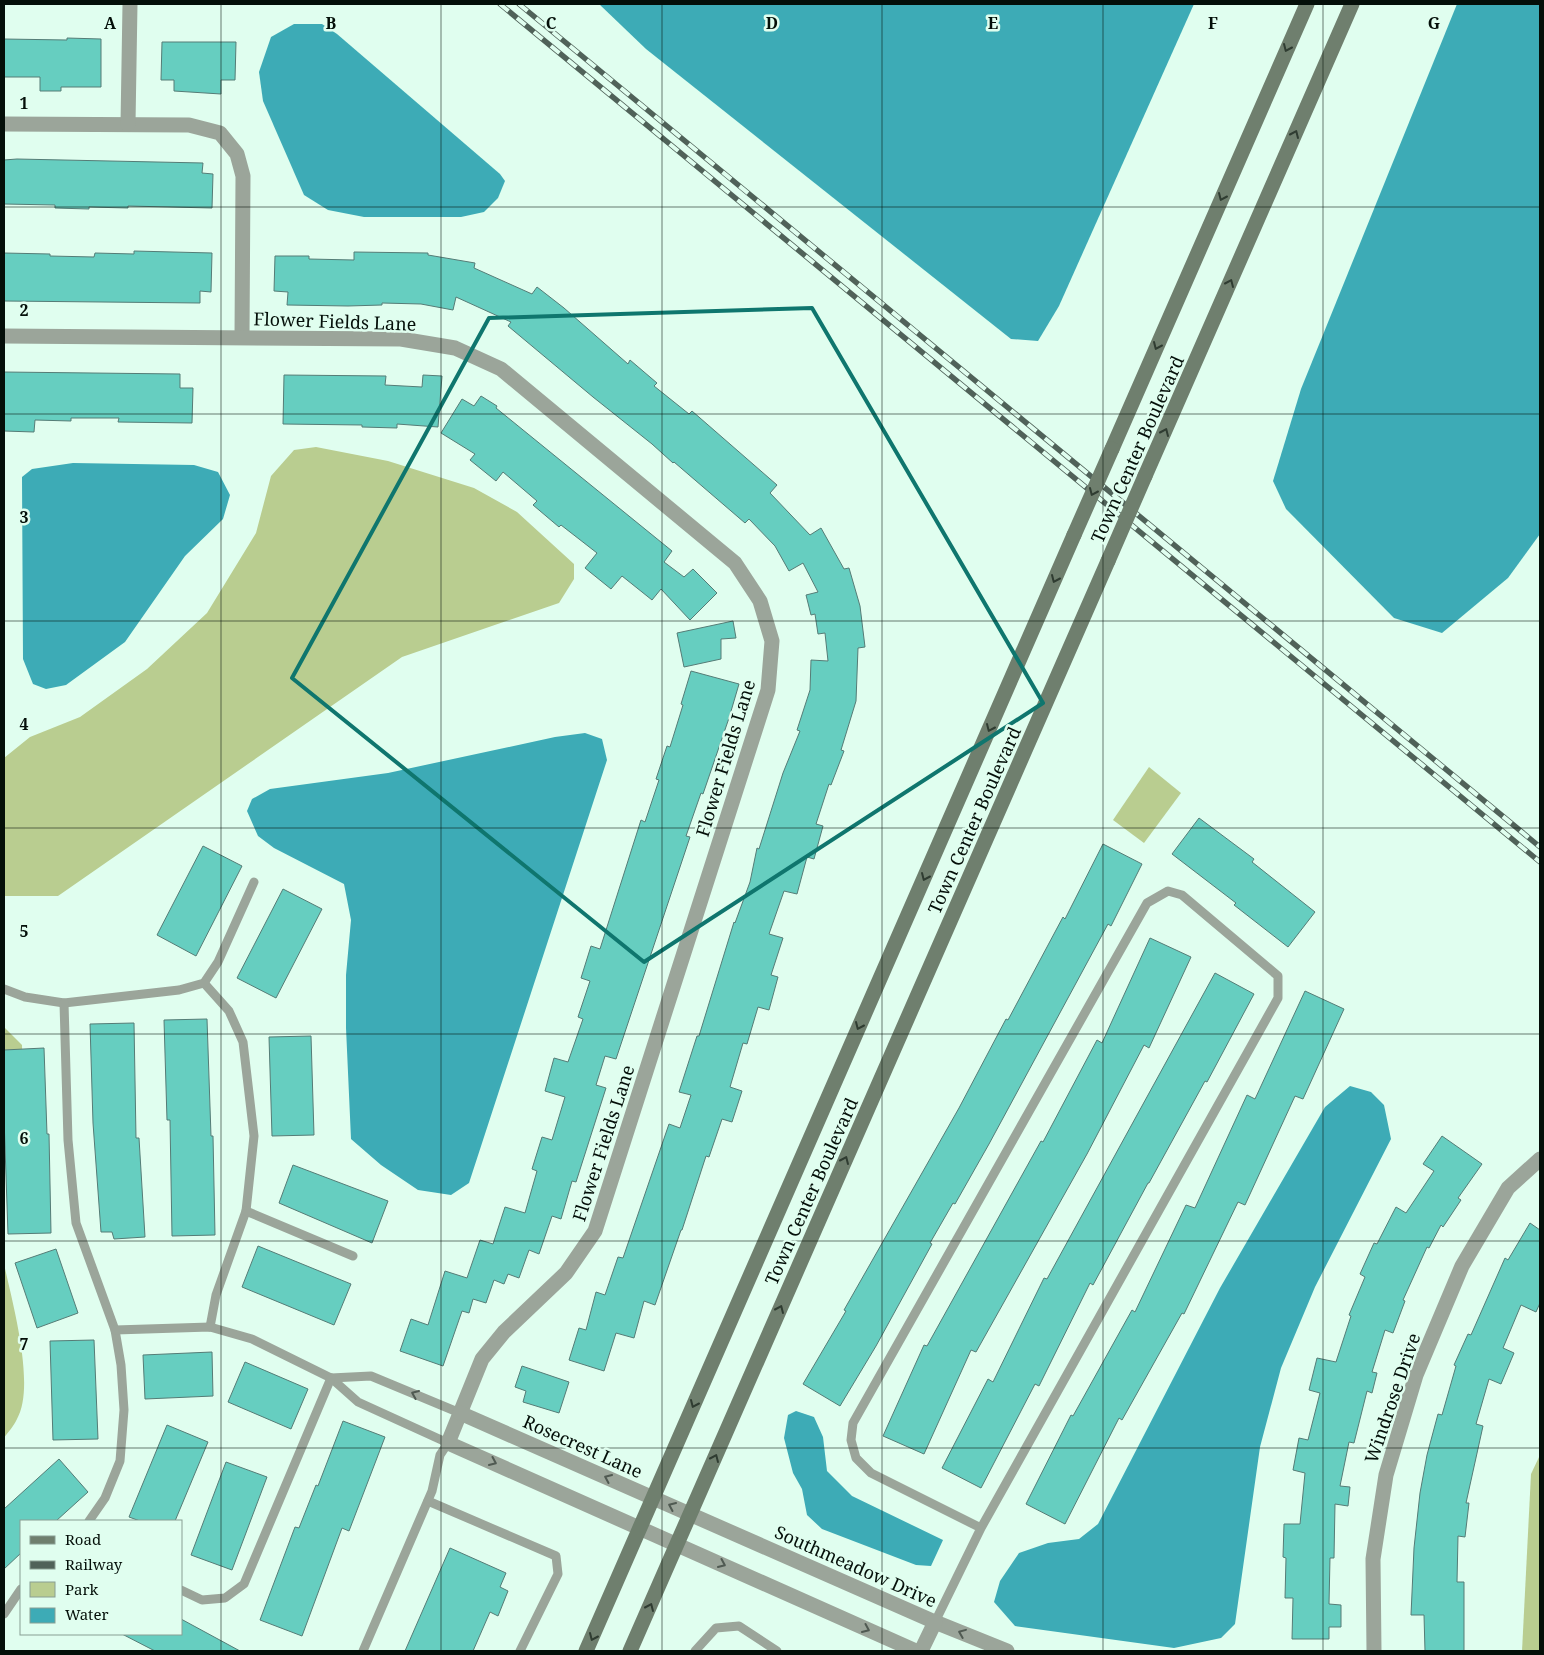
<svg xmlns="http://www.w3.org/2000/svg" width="1544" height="1655" font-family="'Noto Serif',serif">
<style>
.green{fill:#b9cd90}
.water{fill:#3dabb6}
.building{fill:#66cec0;stroke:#557c76}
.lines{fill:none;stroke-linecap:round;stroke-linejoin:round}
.service{stroke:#9ba59a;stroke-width:9}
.minor{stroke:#9ba59a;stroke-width:15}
.secondary{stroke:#6f7f6e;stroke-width:15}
.rail-casing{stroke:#506259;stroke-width:5.5}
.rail{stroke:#e0feef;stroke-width:4;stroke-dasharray:11;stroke-linecap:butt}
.secondary-bridge{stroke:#6f7f6e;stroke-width:15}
.oneway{stroke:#2f3c31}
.oneway2{stroke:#505a52}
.marked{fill:none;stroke:#0f766e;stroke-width:4;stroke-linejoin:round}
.grid{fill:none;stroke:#040f09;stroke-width:1;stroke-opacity:0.55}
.labels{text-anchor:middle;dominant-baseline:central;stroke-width:5;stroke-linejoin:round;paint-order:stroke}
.street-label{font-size:18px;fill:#040f09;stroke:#e0feef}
.grid-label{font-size:16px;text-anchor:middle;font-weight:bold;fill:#040f09;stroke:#e0feef;stroke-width:5;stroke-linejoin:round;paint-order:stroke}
</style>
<rect width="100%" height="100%" fill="#e0feef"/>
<g class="green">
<path d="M316,447L388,461L474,488L517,512L574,564V579L559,603L402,657L58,896H4V758L30,737L80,717L147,669L207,613L256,533L271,476L294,450Z"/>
<path d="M1149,767L1181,793L1144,843L1113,820Z"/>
<path d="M4,1027L22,1045L23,1084L8,1125L4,1156Z"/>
<path d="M4,1264C12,1301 36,1386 17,1419C14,1426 8,1432 4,1438Z"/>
<path d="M1540,1455V1651H1522L1531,1474Z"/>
</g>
<g class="water">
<path d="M599,4H1194L1059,306L1038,341L1011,339L646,49Z"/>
<path d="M1457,4H1540V534L1508,578L1442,633L1394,618L1286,509L1273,481L1301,389Z"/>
<path d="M294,24H322L337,34L500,174L505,181L498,198L484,212L461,217H364L328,210L304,195L263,101L259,72L271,37Z"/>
<path d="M73,463L194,465L218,472L230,495L223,519L185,556L125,642L66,685L46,689L33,684L23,659L22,477L32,469Z"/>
<path d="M585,733L602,739L607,760L469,1183L451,1195L418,1190L381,1165L351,1139L346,1028V975L351,920L344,884L274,848L258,836L247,811L252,799L270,789L388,773L555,737Z"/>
<path d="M1350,1086L1371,1092L1384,1105L1391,1139L1315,1287L1281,1368L1260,1447L1235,1624L1221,1638L1174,1648L1015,1626L994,1602L1000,1581L1019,1553L1048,1543L1079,1539L1098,1524L1220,1288L1325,1107Z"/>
<path d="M796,1411L814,1417L823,1437L827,1471L852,1496L943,1540L931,1566L916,1565L822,1529L807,1515L802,1489L793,1473L784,1438L788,1415Z"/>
</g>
<g class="building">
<path d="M67,38L101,39V87H61V91H40V77H4V39L67,40Z"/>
<path d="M162,42H236L235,80H221V94L174,91V80H161Z"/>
<path d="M17,159L203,163L202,173L213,174L212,208L128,206V208L89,207V209L55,208V205L4,204V160Z"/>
<path d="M134,251L212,253L211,292L200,291V303L4,301V253L50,254V256L94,257L95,253L134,254Z"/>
<path d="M354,252L428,253V255L475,263L474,268L532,294L537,287L564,308L628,364L630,360L657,383L654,386L689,414L692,411L777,485L770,493L810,535L821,528L844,569L849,568L860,606L865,647L858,648L856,701L841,750L844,751L831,785L829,784L816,824L823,826L814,859L807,857L797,894L784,891L769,934L783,938L771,975L778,977L769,1010L758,1007L747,1044L743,1043L730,1087L742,1091L732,1122L722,1119L709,1157L706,1156L682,1230H681L655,1305L644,1301L634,1338L616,1333L604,1371L569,1360L579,1328L586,1330L596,1292L605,1295L618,1257L623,1258L669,1124L680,1128L691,1095L679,1092L697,1036H699L734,922L735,923L750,882L757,848L759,849L783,773L800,731L797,730L810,690L811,660L828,661L825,633L818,634L815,614L811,615L806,595L818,592L803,563L789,571L775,546L749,519L745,523L674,462L673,463L652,444L593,397L508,326L511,322L456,297L453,310L421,304L382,303V305L348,306L287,305L288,292L274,291L275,256H309V259L354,260Z"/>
<path d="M4,372L180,374V388H193L192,423L118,422L119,418H71V421L35,420L34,432L4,431Z"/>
<path d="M284,375L386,376L385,385L422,387L423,375L442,376L438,427L397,424V428L362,427V425L283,424Z"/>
<path d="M481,396L497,406L496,408L672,551L664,562L684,577L693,569L717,593L690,620L661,589L652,600L622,576L611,589L585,568L597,553L561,525L559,527L533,505L537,501L503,472L496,481L470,460L475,454L441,433L462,399L474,406Z"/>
<path d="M733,621L736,638L721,639V659L684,667L677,633Z"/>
<path d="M691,671L739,684L729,718L703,794L701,793L686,836L690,837L616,1059L605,1056L596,1085L606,1088L576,1182L572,1181L561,1219L552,1216L539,1254L529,1250L519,1278L508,1274L504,1284L494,1280L486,1303L473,1299L469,1313L462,1311L443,1366L400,1351L411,1319L428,1325L445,1271L467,1278L480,1240L493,1244L505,1207L525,1213L537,1171L532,1169L542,1137L552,1140L565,1097L545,1091L554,1058L568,1062L583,1019L578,1017L590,981L581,978L591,946L600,949L641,820L645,822L659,780L656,779L667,746L670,747L683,705L681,704Z"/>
<path d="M1199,818L1254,859L1252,862L1315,912L1288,947L1234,905L1236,903L1172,854Z"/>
<path d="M1103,844L1142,864L1111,926L1108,924L989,1144L955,1204L953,1203L930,1243L932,1244L876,1346L840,1406L803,1384L846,1311L844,1310L959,1108L1006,1019L1008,1020L1063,917L1065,919Z"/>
<path d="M203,846L242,866L196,956L157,935Z"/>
<path d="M283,889L322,909L276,998L237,978Z"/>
<path d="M1150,938L1191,957L1149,1048L1144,1045L1087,1154L976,1352L971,1350L924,1454L883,1436L924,1345L927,1346L1041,1141L1043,1142L1097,1040L1102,1043Z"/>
<path d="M1215,973L1254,994L1207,1082L1205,1081L1149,1183H1148L1093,1285L1090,1283L1039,1386L1035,1384L981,1488L942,1468L988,1379L993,1382L1044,1278L1047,1279Z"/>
<path d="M1305,991L1344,1009L1303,1099L1295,1096L1245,1205L1238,1202L1184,1314L1182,1313L1122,1420L1119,1418L1065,1524L1026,1504L1071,1415L1073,1416L1132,1310L1135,1312L1186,1205L1195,1208L1247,1095L1255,1099Z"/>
<path d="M207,1019L211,1136H213L215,1235L172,1236L170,1120H167L164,1020Z"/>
<path d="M134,1023L136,1138H139L145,1237L114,1239L112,1232H101L93,1123L90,1024Z"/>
<path d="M311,1036L314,1135L272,1136L269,1037Z"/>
<path d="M44,1048L47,1134H49L51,1233L8,1234L4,1118V1050Z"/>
<path d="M1442,1136L1482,1164L1458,1198L1461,1200L1443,1227L1441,1225L1429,1248L1427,1247L1403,1300L1405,1301L1393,1333L1385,1330L1372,1372L1377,1373L1372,1393L1367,1391L1354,1443L1349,1442L1340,1486L1350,1487L1348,1506L1335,1504L1334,1558H1330L1329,1604L1341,1605V1627H1329V1639H1292L1293,1598H1285L1286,1558L1283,1557L1284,1524H1300L1305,1473L1293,1470L1299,1438L1308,1440L1320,1393L1309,1390L1317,1358L1336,1362L1351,1316L1349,1315L1365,1277L1360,1274L1374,1243L1377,1244L1396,1207L1406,1213L1434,1171L1423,1164Z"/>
<path d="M293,1165L388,1201L372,1243L279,1203Z"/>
<path d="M1530,1223L1540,1230V1303L1536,1312L1521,1305L1503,1348L1514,1353L1501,1384L1489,1379L1476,1424L1483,1426L1466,1503H1469L1465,1537L1458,1536L1457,1582H1464V1651H1425L1424,1615H1411L1414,1548L1420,1493L1427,1455L1438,1414L1442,1415L1456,1366L1454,1365L1468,1334L1471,1335L1505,1258L1508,1260Z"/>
<path d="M258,1246L351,1284L334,1325L242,1287Z"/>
<path d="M56,1249L78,1313L37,1328L15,1263Z"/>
<path d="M94,1340L98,1439L53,1440L50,1341Z"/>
<path d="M212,1352L213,1396L145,1399L143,1355Z"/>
<path d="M245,1362L308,1389L291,1429L228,1402Z"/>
<path d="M522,1366L569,1382L559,1413L523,1402L526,1391L515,1387Z"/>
<path d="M343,1421L385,1437L349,1531L342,1528L302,1636L260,1620L295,1527L299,1528L316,1485L318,1486Z"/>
<path d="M167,1425L208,1442L175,1521H140L129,1517Z"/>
<path d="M59,1459L88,1492L56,1521H21V1553L4,1569V1509Z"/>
<path d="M226,1462L267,1477L232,1570L191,1555Z"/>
<path d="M450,1548L506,1573L500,1587L508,1591L498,1616L490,1612L473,1651H405Z"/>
<path d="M181,1619L240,1651H155L122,1634H181Z"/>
</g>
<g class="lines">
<g class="service">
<path d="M204,983L229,1011L243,1042L254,1136L246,1211L216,1295L210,1327"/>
<path d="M4,989L25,997L64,1003L179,990L204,983L218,962L254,882"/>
<path d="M64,1003L68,1140L76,1223L115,1330L121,1365L124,1410L120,1461L105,1498L89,1521"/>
<path d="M246,1211L353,1256"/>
<path d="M115,1330L210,1327L252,1339L331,1378L358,1402L448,1443L440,1455L432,1491L363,1651"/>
<path d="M331,1378L371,1376L460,1413"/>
<path d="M428,1501L556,1556L558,1574L520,1651"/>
<path d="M181,1590L202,1600L225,1598L244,1584L331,1378"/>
<path d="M4,1614L21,1589"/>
<path d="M935,1622L981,1528L1278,998V976L1182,895L1168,891L1147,903L853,1423L851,1440L856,1458L871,1473L981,1528"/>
<path d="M695,1651L716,1628L739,1626L777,1651"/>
</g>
<g class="minor">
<path d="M4,124L189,125L220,133L237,154L243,176L242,337"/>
<path d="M128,124L130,4"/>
<path d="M4,336L401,339L455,348L501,369L735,563L760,601L772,641L768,690L595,1231L566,1273L504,1332L482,1359L448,1443L916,1651"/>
<path d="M460,1413L935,1622L1007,1651"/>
<path d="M921,1651L935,1622"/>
<path d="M1374,1651L1373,1559L1386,1475L1416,1375L1462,1266L1508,1188L1540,1159"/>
</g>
<g class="secondary">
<path d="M1112,449L1307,4"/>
<path d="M1145,476L1352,4"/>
<path d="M586,1651L1074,535"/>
<path d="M630,1651L1108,561"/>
</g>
<defs>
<g id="rail">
<path d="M500,4L1540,862"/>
<path d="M519,4L1540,847"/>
</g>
</defs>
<use href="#rail" class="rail-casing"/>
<use href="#rail" class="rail"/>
<g class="secondary-bridge">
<path d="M1074,535L1112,449"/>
<path d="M1108,561L1145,476"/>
</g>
</g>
<defs><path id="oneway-chevron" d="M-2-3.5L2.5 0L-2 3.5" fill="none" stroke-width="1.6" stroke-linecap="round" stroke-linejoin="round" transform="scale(1.25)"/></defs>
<g class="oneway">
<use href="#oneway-chevron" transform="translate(1287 48) rotate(114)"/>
<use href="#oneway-chevron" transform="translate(1295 134) rotate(-66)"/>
<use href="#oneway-chevron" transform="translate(1222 197) rotate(114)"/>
<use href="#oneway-chevron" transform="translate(1230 283) rotate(-66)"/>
<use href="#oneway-chevron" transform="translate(1157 346) rotate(114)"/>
<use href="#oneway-chevron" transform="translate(1165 432) rotate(-66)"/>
<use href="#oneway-chevron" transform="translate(1093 492) rotate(114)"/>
<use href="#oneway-chevron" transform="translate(1055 579) rotate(114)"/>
<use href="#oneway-chevron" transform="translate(990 728) rotate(114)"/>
<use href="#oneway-chevron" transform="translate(925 877) rotate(114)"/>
<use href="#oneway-chevron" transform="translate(859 1026) rotate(114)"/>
<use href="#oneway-chevron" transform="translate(845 1160) rotate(-66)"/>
<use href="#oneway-chevron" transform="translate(780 1309) rotate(-66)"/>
<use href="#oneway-chevron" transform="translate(694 1404) rotate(114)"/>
<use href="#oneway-chevron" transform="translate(715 1458) rotate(-66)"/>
<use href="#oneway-chevron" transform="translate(650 1607) rotate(-66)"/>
<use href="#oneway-chevron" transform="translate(593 1637) rotate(114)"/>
</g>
<g class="oneway2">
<use href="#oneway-chevron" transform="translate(415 1394) rotate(-157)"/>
<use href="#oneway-chevron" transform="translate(493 1462) rotate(24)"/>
<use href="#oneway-chevron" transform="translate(608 1478) rotate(-156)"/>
<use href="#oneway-chevron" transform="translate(672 1506) rotate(-156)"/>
<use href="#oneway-chevron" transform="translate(722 1564) rotate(24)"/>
<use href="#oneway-chevron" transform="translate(866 1629) rotate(24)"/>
<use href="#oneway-chevron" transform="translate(962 1633) rotate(-158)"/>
</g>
<path class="marked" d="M812,308L1043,703L644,962L292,678L489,318Z"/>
<path class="grid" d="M221,4V1651M441,4V1651M662,4V1651M882,4V1651M1103,4V1651M1323,4V1651M4,207H1540M4,414H1540M4,621H1540M4,828H1540M4,1034H1540M4,1241H1540M4,1448H1540"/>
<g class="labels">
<g class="street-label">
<text transform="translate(335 321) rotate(2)">Flower Fields Lane</text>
<text transform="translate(1137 449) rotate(-66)">Town Center Boulevard</text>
<text transform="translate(725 758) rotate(-73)">Flower Fields Lane</text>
<text transform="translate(974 820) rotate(-66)">Town Center Boulevard</text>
<text transform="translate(603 1143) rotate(-72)">Flower Fields Lane</text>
<text transform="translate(811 1191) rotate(-66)">Town Center Boulevard</text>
<text transform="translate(1392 1398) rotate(-71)">Windrose Drive</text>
<text transform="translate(583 1446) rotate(24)">Rosecrest Lane</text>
<text transform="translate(856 1566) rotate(24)">Southmeadow Drive</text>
</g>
</g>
<g class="grid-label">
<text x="110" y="29">A</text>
<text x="331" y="29">B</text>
<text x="551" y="29">C</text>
<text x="772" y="29">D</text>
<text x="993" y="29">E</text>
<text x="1213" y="29">F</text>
<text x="1434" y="29">G</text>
<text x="24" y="109">1</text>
<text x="24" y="316">2</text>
<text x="24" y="523">3</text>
<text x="24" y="730">4</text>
<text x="24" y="937">5</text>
<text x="24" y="1144">6</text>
<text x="24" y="1350">7</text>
</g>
<rect width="1544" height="1655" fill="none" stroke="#040f09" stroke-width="10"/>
<rect x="20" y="1520" width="162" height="115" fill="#e0feef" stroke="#889e93"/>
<rect x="30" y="1536" width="25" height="8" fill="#6f7f6e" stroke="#889e93"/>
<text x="65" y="1545" font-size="15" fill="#040f09">Road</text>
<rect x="30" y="1561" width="25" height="8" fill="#506259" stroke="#889e93"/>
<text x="65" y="1570" font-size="15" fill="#040f09">Railway</text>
<rect x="30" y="1582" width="25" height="15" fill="#b9cd90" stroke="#889e93"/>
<text x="65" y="1595" font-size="15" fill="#040f09">Park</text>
<rect x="30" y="1608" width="25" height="15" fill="#3dabb6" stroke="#889e93"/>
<text x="65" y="1620" font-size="15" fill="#040f09">Water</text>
</svg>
